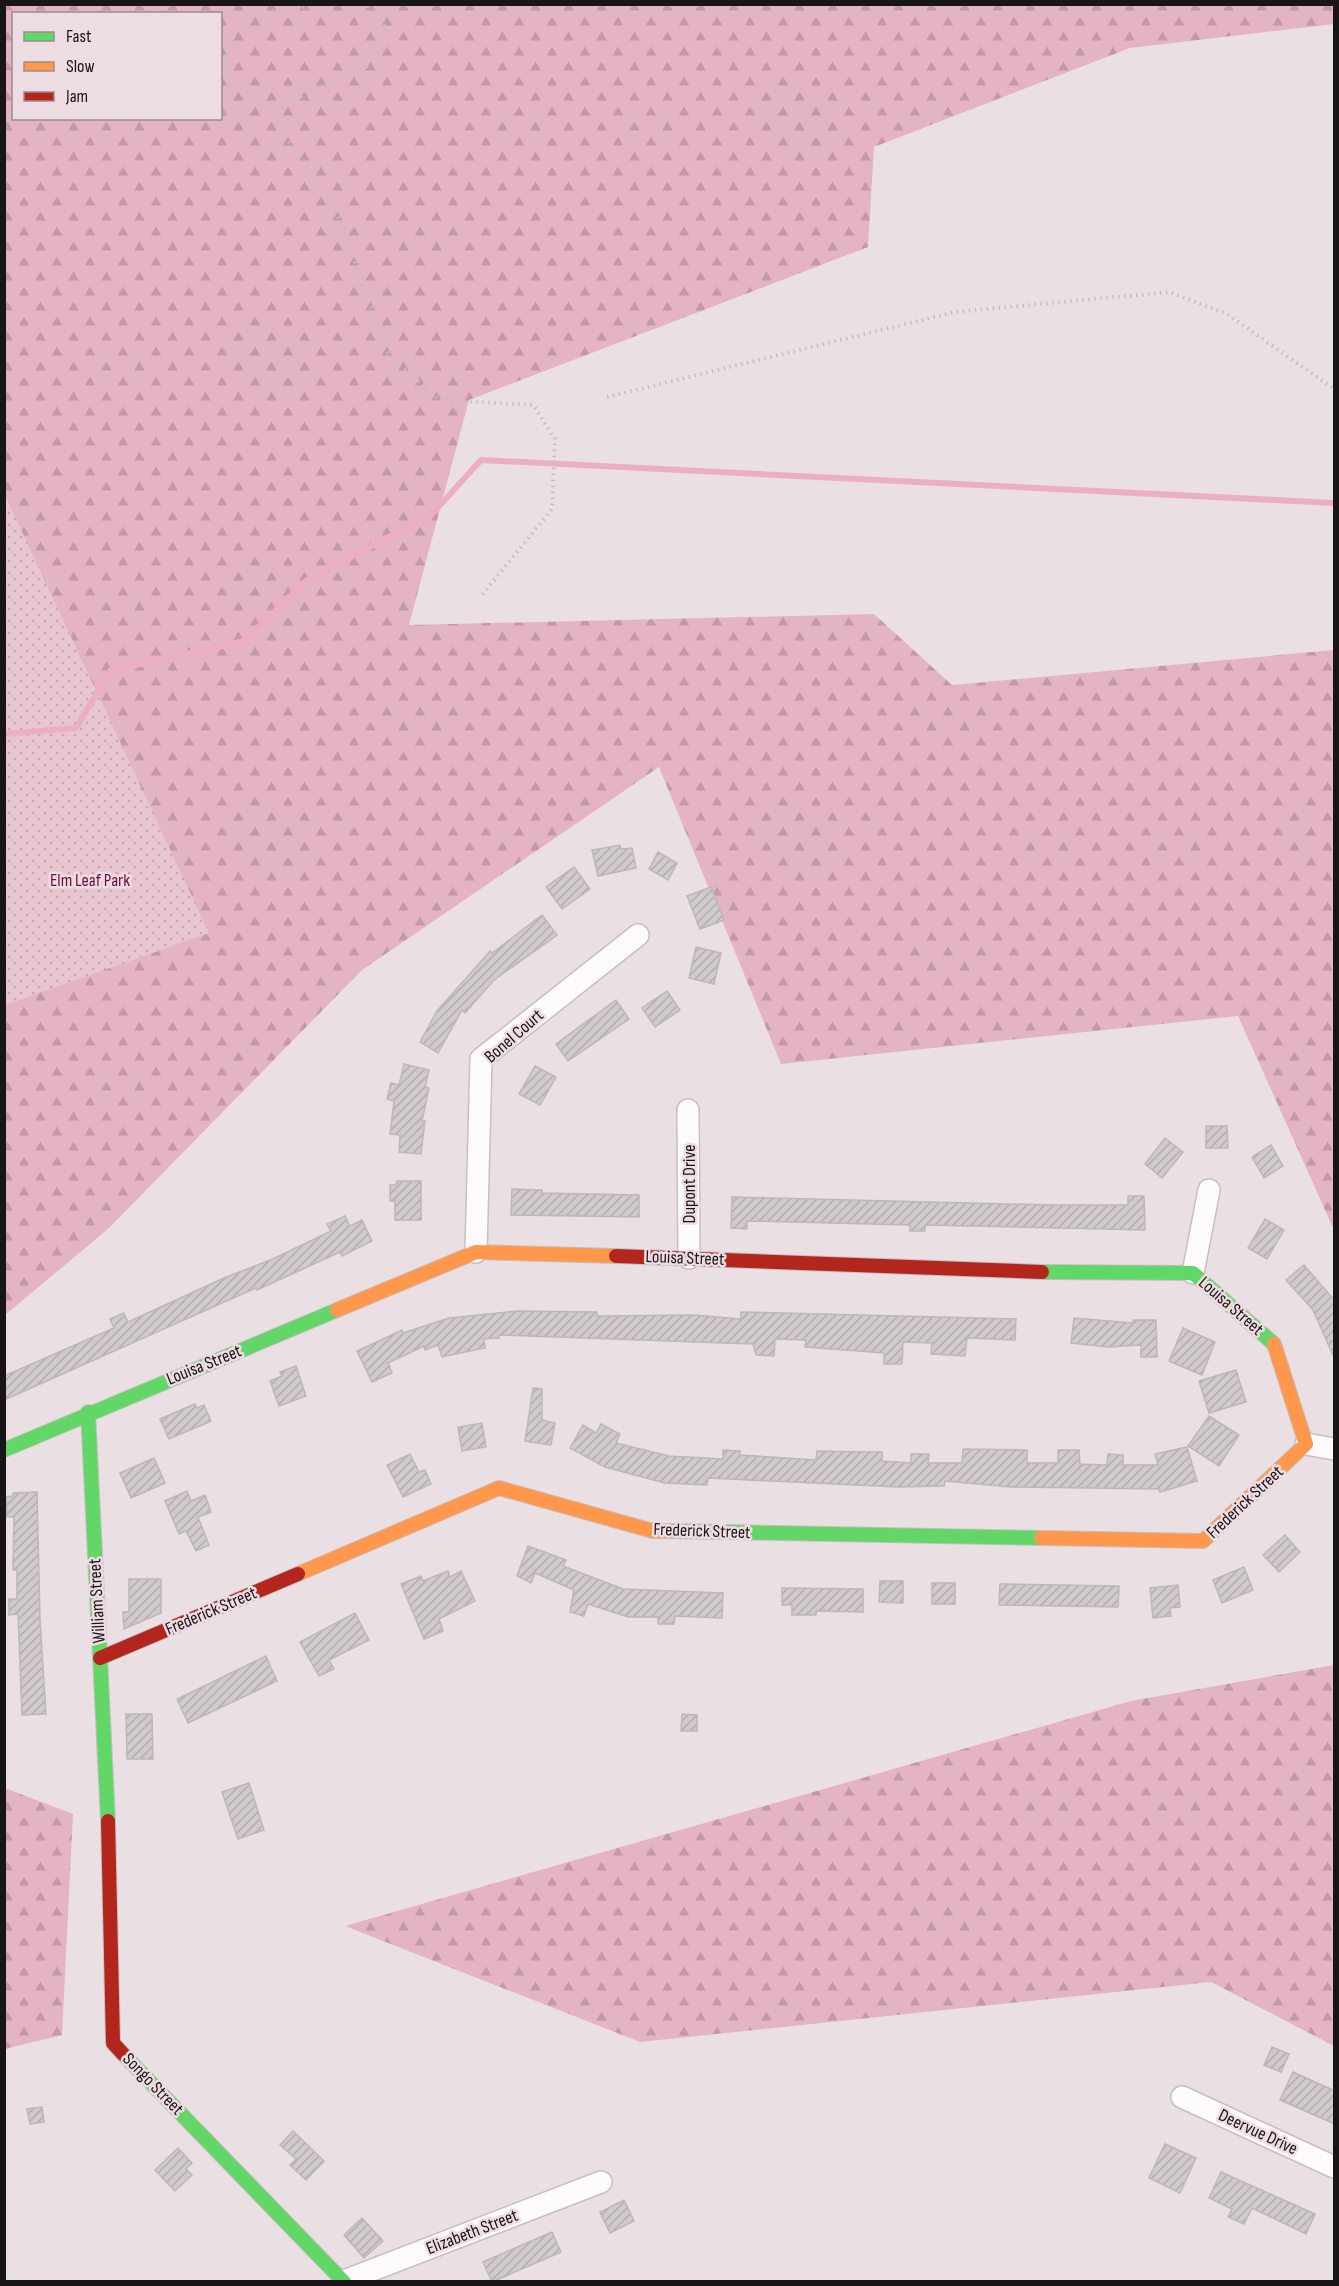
<svg xmlns="http://www.w3.org/2000/svg" width="1339" height="2286" font-family="'Sofia Sans Condensed',sans-serif">
<style>
.forest{fill:url(#forest-firs);fill-rule:evenodd}
.park{fill:url(#park-dots)}
.lines{fill:none;stroke-linecap:round;stroke-linejoin:round}
.stream{stroke:#ecaec5;stroke-width:6}
.building{fill:url(#building-hatch);stroke:#bdb7b9;stroke-width:1.5}
.street-casing{stroke:#c6bfc1;stroke-width:24}
.fast-casing{stroke:#c6bfc1;stroke-width:16}
.slow-casing{stroke:#c6bfc1;stroke-width:16}
.jam-casing{stroke:#c6bfc1;stroke-width:16}
.path{stroke:#c3c0c2;stroke-width:4;stroke-dasharray:1.5 4.5;stroke-linecap:butt}
.street{stroke:#fcfafb;stroke-width:21}
.fast{stroke:#63d668;stroke-width:14}
.slow{stroke:#ff974d;stroke-width:14}
.jam{stroke:#b3261e;stroke-width:14}
.labels{text-anchor:middle;dominant-baseline:central;stroke-width:5;stroke-linejoin:round;paint-order:stroke}
.park-label{font-size:18px;fill:#6f0d40;stroke:#eddde2}
.street-label{font-size:18px;fill:#191415;stroke:#eddde2}
</style>
<defs>
<pattern id="forest-firs" width="22" height="20" patternUnits="userSpaceOnUse" patternTransform="scale(1.5)"><rect width="22" height="20" fill="#e4b3c5"/><path d="M5 1l3.5 6h-7zM16 11l3.5 6h-7z" fill="#c399a8"/></pattern>
<pattern id="park-dots" width="8" height="8" patternUnits="userSpaceOnUse" patternTransform="scale(1.5)"><rect width="8" height="8" fill="#e8c6d1"/><path d="M2 2h.1M6 6h.1" fill="none" stroke="#c6a9b3" stroke-width="1.8" stroke-linecap="round"/></pattern>
<pattern id="building-hatch" width="6" height="6" patternUnits="userSpaceOnUse" patternTransform="scale(1.5)"><rect width="6" height="6" fill="#d1cacc"/><path d="M-1 1l2-2M0 6l6-6M5 7l2-2" fill="none" stroke="#b3adae"/></pattern>
</defs>
<rect width="100%" height="100%" fill="#eae0e3"/>
<g class="forest">
<path d="M5,5H1334V24L1130,48L874,147L868,247L469,400L409,625L874,614L952,685L1334,650V1230L1238,1016L781,1064L659,767L362,970L108,1229L5,1315ZM14,14H220V118H14Z"/>
<path d="M1334,1665V2046L1211,1982L640,2042L345,1926L1131,1701Z"/>
<path d="M5,1788L73,1814L62,2035L5,2049Z"/>
</g>
<path class="park" d="M4,493L209,933L5,1005H4Z"/>
<g class="lines">
<path class="stream" d="M4,734L76,728L110,671L244,641L306,581L432,514L481,460L1334,503"/>
</g>
<g class="building">
<path d="M620,845L621,849L632,848L636,868L598,876L592,850Z"/>
<path d="M658,852L677,863L668,880L649,869Z"/>
<path d="M574,867L590,889L562,909L546,887Z"/>
<path d="M711,887L724,920L700,929L687,896Z"/>
<path d="M542,915L557,935L494,980L465,1013L462,1010L438,1053L420,1042L437,1011L490,951L492,953Z"/>
<path d="M696,947L721,953L714,984L689,978Z"/>
<path d="M667,991L680,1010L655,1027L642,1008Z"/>
<path d="M616,1000L629,1019L568,1061L556,1044Z"/>
<path d="M404,1064L429,1070L425,1087L429,1088L422,1121H425L421,1154L399,1152L400,1135L390,1134L394,1101L387,1099L391,1083L399,1085Z"/>
<path d="M535,1066L556,1077L540,1105L519,1094Z"/>
<path d="M1206,1126H1227L1228,1148H1206Z"/>
<path d="M1165,1138L1183,1152L1162,1178L1145,1164Z"/>
<path d="M1271,1145L1283,1166L1264,1178L1252,1157Z"/>
<path d="M397,1181H421V1220H395V1201H390V1185H396Z"/>
<path d="M512,1189L542,1190V1193L639,1195V1217L511,1215Z"/>
<path d="M1128,1196H1144L1145,1230L925,1225V1231H910V1225L747,1221V1229L731,1228L732,1197L1053,1205H1128Z"/>
<path d="M345,1216L350,1226L362,1220L372,1241L342,1256L340,1252L257,1290L256,1288L4,1400V1376L114,1328L110,1319L124,1313L128,1322L224,1278L275,1258L331,1231L327,1224Z"/>
<path d="M1265,1219L1284,1230L1267,1259L1248,1248Z"/>
<path d="M1304,1265L1335,1301V1360L1313,1310L1286,1280Z"/>
<path d="M517,1311L597,1312V1316L694,1315L741,1319V1312L1016,1319L1015,1340L967,1338L965,1356L931,1354L932,1343L903,1342L902,1364H884V1353L805,1347L806,1340L775,1339L774,1356L756,1355L753,1344L499,1335V1338L484,1339L485,1348L442,1357L438,1345L425,1350L424,1346L388,1363L392,1373L372,1382L357,1351L402,1330L403,1333L449,1318Z"/>
<path d="M1074,1318L1133,1323V1320H1156L1157,1357H1141V1345L1108,1347L1071,1343Z"/>
<path d="M1183,1328L1215,1342L1202,1375L1169,1361Z"/>
<path d="M296,1366L306,1396L279,1406L270,1381L282,1376L280,1372Z"/>
<path d="M1236,1370L1246,1402L1209,1413L1199,1381Z"/>
<path d="M533,1388L542,1389V1420L555,1423L551,1445L525,1441Z"/>
<path d="M195,1404L197,1408L204,1405L211,1421L169,1439L160,1419Z"/>
<path d="M1209,1416L1239,1435L1219,1466L1188,1446Z"/>
<path d="M482,1423L486,1447L462,1451L458,1427Z"/>
<path d="M601,1424L620,1434L616,1443L669,1456L723,1459V1450L740,1451V1455L816,1460L817,1451L866,1452H882V1461L911,1463V1454H929L928,1463H962L963,1449L1027,1450V1463H1058V1450H1079L1080,1464L1107,1465L1108,1454L1123,1455V1465H1158L1155,1454L1187,1447L1197,1481L1160,1492L1159,1489L1011,1487L945,1481L944,1486L897,1487L708,1478L707,1485L665,1483L605,1467L570,1448L583,1425L596,1433Z"/>
<path d="M410,1454L419,1472L425,1470L431,1484L403,1497L387,1465Z"/>
<path d="M154,1458L165,1483L131,1498L120,1473Z"/>
<path d="M187,1491L191,1501L205,1495L211,1512L198,1517L209,1545L196,1551L186,1531L179,1534L165,1501Z"/>
<path d="M37,1492L40,1620L46,1714L22,1715L18,1614L9,1615V1599H17V1570H13L14,1517H7L6,1497L13,1496V1493Z"/>
<path d="M1285,1535L1300,1552L1279,1572L1263,1555Z"/>
<path d="M528,1546L566,1560L563,1566L623,1589L723,1593L722,1618L675,1616L674,1624H658V1617H628L588,1604L584,1616L570,1612L574,1590L535,1573L531,1583L517,1576Z"/>
<path d="M1244,1567L1253,1590L1222,1603L1213,1580Z"/>
<path d="M448,1571L450,1577L461,1571L475,1601L439,1619L443,1631L424,1639L401,1584L421,1576L423,1581Z"/>
<path d="M129,1579H161V1613L124,1629L123,1612H129Z"/>
<path d="M880,1581H903V1603L879,1602Z"/>
<rect x="932" y="1583" width="23" height="21"/>
<path d="M1000,1584L1119,1586L1118,1607L999,1605Z"/>
<path d="M1178,1585L1180,1607L1170,1608L1171,1616L1153,1618L1150,1588Z"/>
<path d="M782,1588L863,1589V1612L816,1611V1615H792V1605H782Z"/>
<path d="M355,1613L369,1640L329,1660L334,1669L319,1676L300,1642Z"/>
<path d="M266,1656L277,1681L188,1723L177,1699Z"/>
<path d="M126,1714H152L153,1759H127Z"/>
<path d="M682,1714L697,1715V1731H681Z"/>
<path d="M249,1783L264,1830L238,1839L222,1792Z"/>
<path d="M1272,2047L1289,2054L1281,2072L1264,2065Z"/>
<path d="M1293,2072L1335,2091V2124L1280,2100Z"/>
<path d="M42,2107L44,2122L30,2124L27,2109Z"/>
<path d="M293,2131L324,2161L306,2180L290,2165L296,2159L280,2145Z"/>
<path d="M1165,2144L1196,2158L1180,2193L1149,2178Z"/>
<path d="M178,2148L192,2163L186,2169L192,2175L175,2191L155,2170Z"/>
<path d="M1221,2172L1315,2214L1306,2234L1252,2208L1244,2224L1228,2217L1232,2209L1209,2198Z"/>
<path d="M624,2200L634,2221L610,2233L600,2212Z"/>
<path d="M362,2218L383,2241L364,2258L344,2235Z"/>
<path d="M552,2232L561,2252L492,2282L483,2262Z"/>
</g>
<g class="lines">
<defs>
<g id="street">
<path d="M688,1110L689,1258"/>
<path d="M476,1252L481,1059L638,935"/>
<path d="M1193,1273L1209,1190"/>
<path d="M1306,1444L1334,1449"/>
<path d="M1182,2097L1334,2167"/>
<path d="M344,2281L601,2182"/>
</g>
<g id="fast">
<path d="M1042,1272L1193,1273L1274,1344"/>
<path d="M88,1412L108,1821"/>
<path d="M4,1450L337,1310"/>
<path d="M670,1531L1041,1538"/>
<path d="M123,2054L344,2282"/>
</g>
<g id="slow">
<path d="M337,1310L476,1252L616,1256"/>
<path d="M1041,1538L1203,1541L1306,1444L1274,1344"/>
<path d="M298,1574L499,1488L653,1531H670"/>
</g>
<g id="jam">
<path d="M616,1256L1042,1272"/>
<path d="M100,1658L298,1574"/>
<path d="M108,1821L113,2043L123,2054"/>
</g>
</defs>
<use href="#street" class="street-casing"/>
<use href="#fast" class="fast-casing"/>
<use href="#slow" class="slow-casing"/>
<use href="#jam" class="jam-casing"/>
<g class="path">
<path d="M328,4L259,13L226,41V77L268,111L335,208L389,355L439,400L533,405L555,439L552,509L482,595"/>
<path d="M268,111L373,64L386,28L367,4"/>
<path d="M607,397L955,312L1169,292L1227,314L1334,389"/>
</g>
<use href="#street" class="street"/>
<use href="#fast" class="fast"/>
<use href="#slow" class="slow"/>
<use href="#jam" class="jam"/>
</g>
<g class="labels">
<g class="park-label">
<text x="90" y="880">Elm Leaf Park</text>
</g>
<g class="street-label">
<text transform="translate(514 1036) rotate(-41)">Bonel Court</text>
<text transform="translate(689 1184) rotate(-90)">Dupont Drive</text>
<text transform="translate(685 1258) rotate(2)">Louisa Street</text>
<text transform="translate(1231 1306) rotate(41)">Louisa Street</text>
<text transform="translate(204 1365) rotate(-22)">Louisa Street</text>
<text transform="translate(1245 1502) rotate(-43)">Frederick Street</text>
<text transform="translate(702 1531) rotate(2)">Frederick Street</text>
<text transform="translate(97 1601) rotate(-93)">William Street</text>
<text transform="translate(211 1611) rotate(-23)">Frederick Street</text>
<text transform="translate(153 2084) rotate(46)">Songo Street</text>
<text transform="translate(1258 2132) rotate(25)">Deervue Drive</text>
<text transform="translate(472 2232) rotate(-21)">Elizabeth Street</text>
</g>
</g>
<rect width="1339" height="2286" fill="none" stroke="#191415" stroke-width="12"/>
<rect x="12" y="12" width="210" height="108" fill="#eddde2" stroke="#988d90" stroke-width="1.5"/>
<rect x="24" y="32" width="30" height="9" fill="#63d668" stroke="#988d90" stroke-width="1.5"/>
<text x="66" y="42" font-size="18" fill="#191415">Fast</text>
<rect x="24" y="62" width="30" height="9" fill="#ff974d" stroke="#988d90" stroke-width="1.5"/>
<text x="66" y="72" font-size="18" fill="#191415">Slow</text>
<rect x="24" y="92" width="30" height="9" fill="#b3261e" stroke="#988d90" stroke-width="1.5"/>
<text x="66" y="102" font-size="18" fill="#191415">Jam</text>
</svg>
